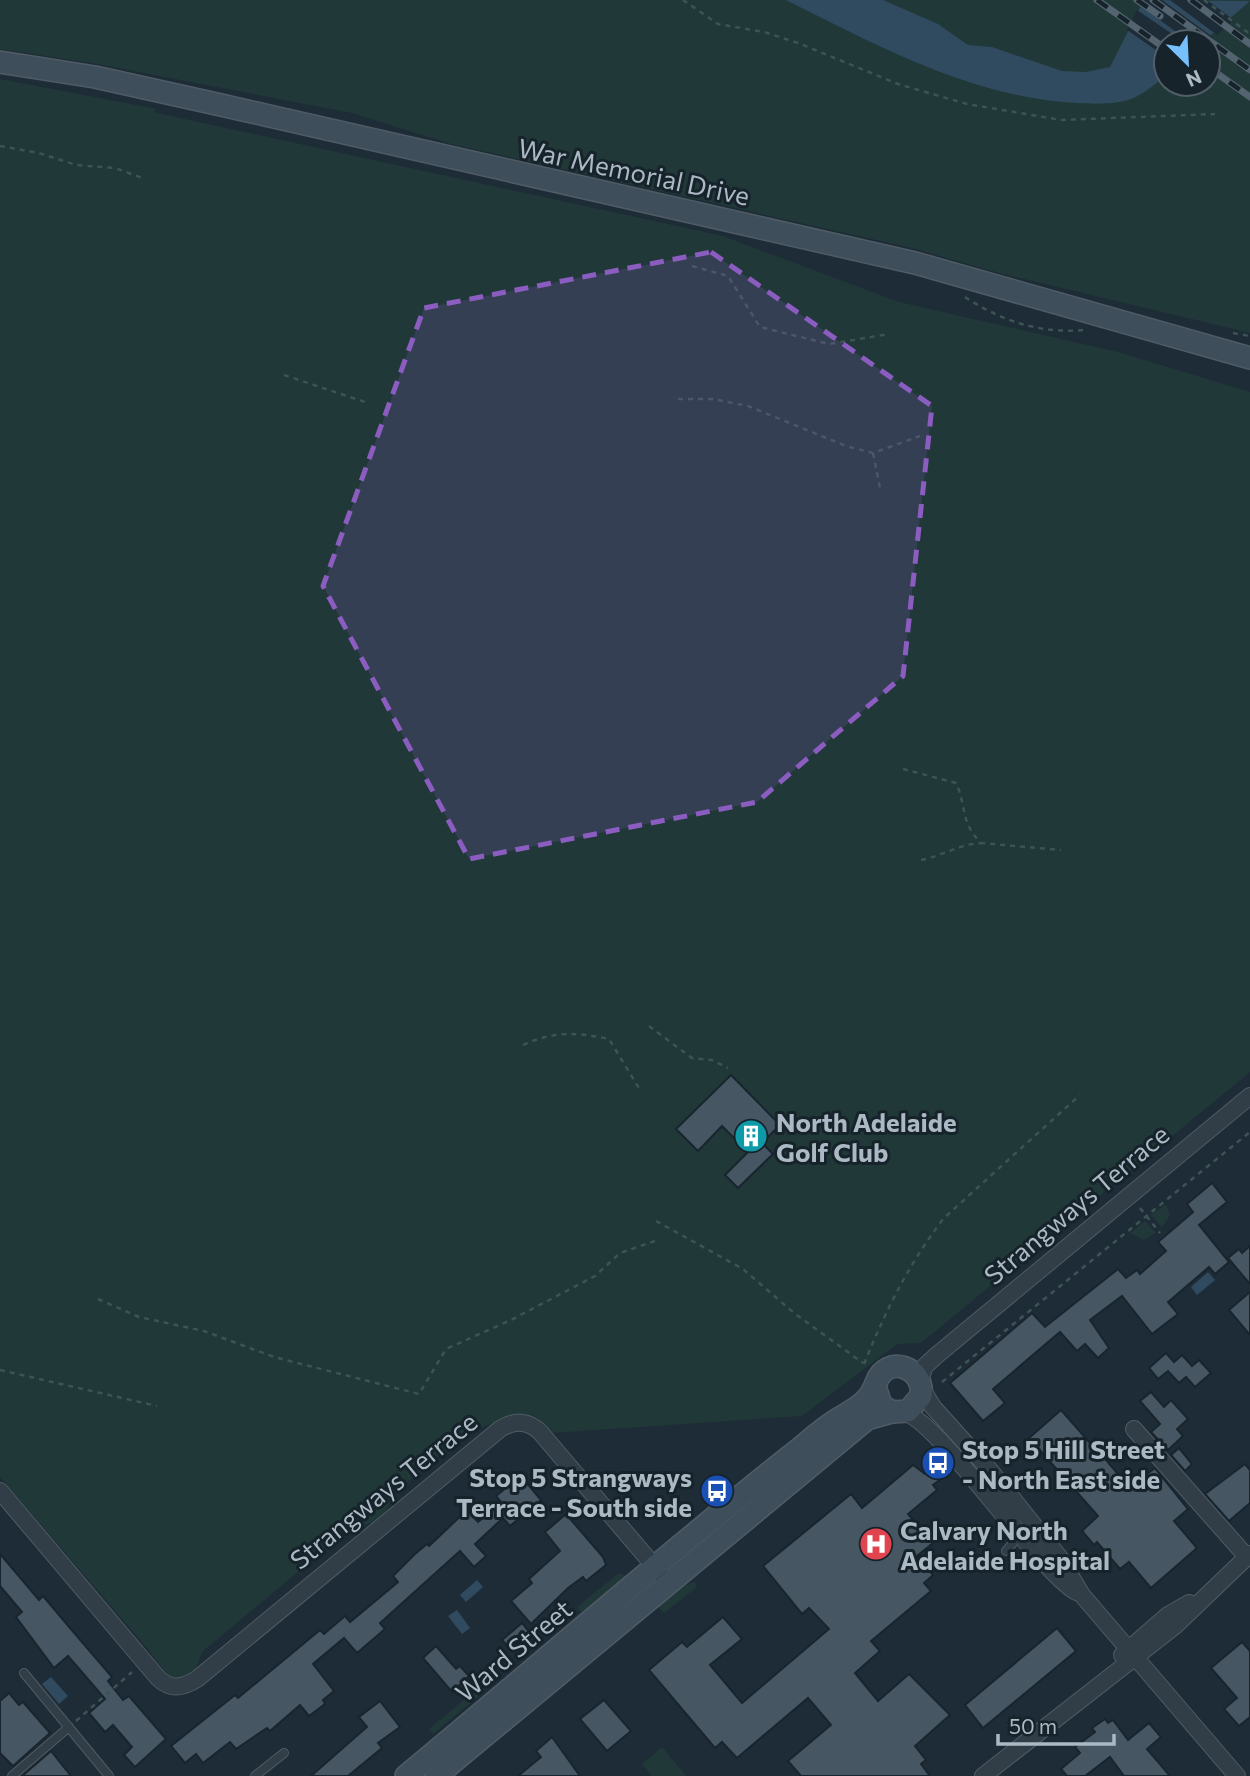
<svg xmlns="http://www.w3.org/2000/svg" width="1250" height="1776" font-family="Commissioner,sans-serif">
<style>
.green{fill:#203837;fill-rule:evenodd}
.water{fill:#304b5f}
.pier{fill:#1e2c37}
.building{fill:#465763;stroke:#19252e;stroke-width:2}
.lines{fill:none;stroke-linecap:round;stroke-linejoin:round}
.lane-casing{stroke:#4f5c66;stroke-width:10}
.street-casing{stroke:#4f5c66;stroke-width:18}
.secondary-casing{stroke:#4f5c66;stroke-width:24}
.path{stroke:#3d5454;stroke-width:2.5;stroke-dasharray:5 5;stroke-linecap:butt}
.lane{stroke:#313e47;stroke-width:8}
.street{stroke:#313e47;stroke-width:16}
.secondary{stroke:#3f4e5b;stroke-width:21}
.rail-casing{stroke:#53636f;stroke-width:7}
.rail{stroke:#17232b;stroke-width:4.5;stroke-dasharray:13;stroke-linecap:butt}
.marked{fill:#8c5dc1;fill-opacity:0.2;stroke:#8c5dc1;stroke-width:5;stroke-dasharray:14 9;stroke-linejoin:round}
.labels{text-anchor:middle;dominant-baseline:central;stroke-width:6;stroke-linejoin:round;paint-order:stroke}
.street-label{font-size:26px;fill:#abb9c5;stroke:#17232b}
.poi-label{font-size:26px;font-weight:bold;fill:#abb9c5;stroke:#17232b;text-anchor:start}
</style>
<rect width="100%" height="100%" fill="#1e2c37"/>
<g class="green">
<path d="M0,0H1250V333L999,273L912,248L451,144L352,113L97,64L0,49ZM1166,42H1208V84H1166Z"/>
<path d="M0,79L157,109L153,112L723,236L899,302L1118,352L1250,392V1072L921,1343L897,1344L802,1416L553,1433L536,1417L520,1414L468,1432L399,1489L379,1521L351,1528L203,1651C194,1671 196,1680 171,1680L148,1649L0,1477Z"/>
<path d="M1166,1204L1170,1215L1162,1228L1151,1215Z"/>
<path d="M1145,1221L1156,1233L1144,1240L1130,1233Z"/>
<path d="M619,1573L629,1578L599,1603L581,1612L577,1607Z"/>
<path d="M695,1582L697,1587L664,1613L657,1606L680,1587Z"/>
<path d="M476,1690L480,1695L433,1734L429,1729Z"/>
<path d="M662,1747L686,1776H652L642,1764Z"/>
</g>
<g class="water">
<path d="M786,0H883L938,24L968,45L992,47L1062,71L1086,72L1110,67L1144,0L1250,1L1203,42H1166V75C1157,83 1147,91 1136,97C1120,105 1095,104 1078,103C973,98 878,46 786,0Z"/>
<path d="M1208,1272L1215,1280L1197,1295L1191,1287Z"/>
<path d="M477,1580L483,1587L466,1602L460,1595Z"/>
<path d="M457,1610L470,1628L462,1634L448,1616Z"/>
<path d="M51,1677L68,1696L59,1704L42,1684Z"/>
</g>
<g class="pier">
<path d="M1140,0H1162L1214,38L1208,43L1190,42L1139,5Z"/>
<path d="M1170,0H1207L1234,20L1217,35Z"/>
<path d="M1137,10L1184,42H1166V57L1127,30Z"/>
</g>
<g class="building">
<path d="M731,1075L780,1125L762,1143L773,1154L738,1188L725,1175L748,1152L722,1126L698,1151L676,1129Z"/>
<path d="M1212,1183L1227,1202L1199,1225L1229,1262L1215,1274L1209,1267L1168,1302L1178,1314L1152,1334L1122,1296L1090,1320L1109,1348L1098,1358L1085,1344L1077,1351L1060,1332L993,1389L1005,1403L983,1421L950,1383L1032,1313L1045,1327L1118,1269L1126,1278L1137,1270L1140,1274L1166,1251L1158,1242L1193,1212L1187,1204Z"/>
<path d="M1250,1246V1284L1228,1258L1239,1249L1242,1253Z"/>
<path d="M1250,1292V1335L1229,1310Z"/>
<path d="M1166,1353L1174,1362L1182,1355L1192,1366L1199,1360L1211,1373L1195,1387L1186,1377L1179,1383L1168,1371L1158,1379L1149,1368Z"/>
<path d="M1151,1392L1164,1407L1171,1400L1188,1419L1177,1429L1183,1436L1168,1450L1151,1432L1160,1424L1140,1401Z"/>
<path d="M1061,1410L1090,1443L1095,1438L1104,1449L1100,1453L1129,1487L1155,1468L1188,1509L1174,1521L1197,1548L1151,1588L1129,1562L1120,1569L1097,1542L1094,1545L1082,1531L1098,1516L1029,1438Z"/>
<path d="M1179,1448L1192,1464L1185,1471L1171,1455Z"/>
<path d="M1245,1464L1250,1470V1503L1229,1521L1205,1494Z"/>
<path d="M913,1465L925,1474L932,1468L941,1479L933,1485L937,1490L908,1514L933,1543L917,1556L933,1575L924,1583L931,1591L871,1641L880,1651L855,1673L878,1701L909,1674L950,1715L915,1746L926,1760L921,1764L930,1776H801L788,1761L831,1725L808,1698L737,1758L722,1742L715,1748L649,1670L682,1642L687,1647L723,1617L742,1639L710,1665L742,1703L829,1629L809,1608L802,1614L763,1566L851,1494L862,1508Z"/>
<path d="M521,1476L541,1500L510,1526L503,1518L475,1544L486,1556L474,1567L460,1551L380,1623L385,1629L357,1653L344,1638L313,1664L334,1691L323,1700L325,1704L309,1716L300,1705L270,1731L267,1728L236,1749L230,1742L203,1763L196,1754L185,1763L171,1746L235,1695L238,1698L320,1630L324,1634L345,1616L350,1622L398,1582L393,1576L415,1554L427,1544L429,1546L467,1510L478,1522L502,1503L496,1496Z"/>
<path d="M566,1514L603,1557L606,1565L586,1581L583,1577L568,1588L531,1624L511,1601L532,1583L529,1579L560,1551L545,1532Z"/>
<path d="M0,1554L39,1600L43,1596L70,1628L112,1677L108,1681L123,1700L129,1696L166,1739L135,1767L124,1755L132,1747L113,1725L105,1732L89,1713L105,1699L68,1656L54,1668L16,1617L22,1612L0,1586Z"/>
<path d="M522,1623L530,1633L510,1649L502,1640Z"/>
<path d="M1057,1628L1076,1651L983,1728L965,1705Z"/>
<path d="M1242,1642L1250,1651V1717L1239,1726L1224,1709L1237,1698L1211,1668Z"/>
<path d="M436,1646L456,1669L460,1666L469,1676L452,1692L423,1658Z"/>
<path d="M9,1693L19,1705L23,1702L50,1733L13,1766L0,1753V1701Z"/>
<path d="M604,1700L631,1731L607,1751L580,1719Z"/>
<path d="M380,1701L400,1727L378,1743L382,1748L348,1776H311L367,1727L359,1717Z"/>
<path d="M1105,1719L1108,1723L1113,1720L1128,1740L1149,1723L1161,1737L1147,1749L1170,1776H1124L1110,1757L1085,1776H1067L1061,1769L1080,1753L1075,1747L1095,1732L1092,1728Z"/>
<path d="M552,1737L580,1776H518L541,1757L536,1751Z"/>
<path d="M51,1751L71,1776H22Z"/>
</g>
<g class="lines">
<defs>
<g id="lane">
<path d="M990,1477C994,1501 1018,1510 1019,1536L1006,1551"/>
<path d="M24,1673L109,1776"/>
<path d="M12,1776L69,1727"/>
<path d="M255,1776L284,1753"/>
</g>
<g id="street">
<path d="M920,1380L925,1366L937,1355L1250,1096"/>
<path d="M922,1389L933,1407L989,1469L1060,1558L1082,1595L1237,1776"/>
<path d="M901,1412C934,1413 1033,1565 1076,1592"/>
<path d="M1134,1429L1247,1557"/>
<path d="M0,1491L158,1678C170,1690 183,1688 197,1679L500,1429C514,1420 528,1420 540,1432L660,1573"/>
<path d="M1122,1655L1168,1615L1189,1603"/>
<path d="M983,1776L1175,1626L1250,1554"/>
</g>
<g id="secondary">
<path d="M0,62L95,77L221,105L915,263L1250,358"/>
<path d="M406,1776C534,1670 659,1560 789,1457C804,1446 819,1431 835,1421C853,1409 868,1405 876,1383C886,1354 925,1366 921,1396L908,1411L892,1412L881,1405L875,1386"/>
<path d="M436,1776L867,1419L892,1412"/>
</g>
</defs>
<use href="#lane" class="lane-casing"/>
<use href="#street" class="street-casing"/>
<use href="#secondary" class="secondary-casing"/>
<g class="path">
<path d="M683,0L718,24L764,32L798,43L898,84L967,104L1061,120L1215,114"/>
<path d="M1204,0L1250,34"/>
<path d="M0,146L39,153L76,165L115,168L145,179"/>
<path d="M692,266L728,276L760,327L829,344L889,334"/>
<path d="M965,297C1001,321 1041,334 1084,330"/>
<path d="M1233,333L1250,336"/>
<path d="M284,375L365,402"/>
<path d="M678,399H713L748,406L846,446L873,453L920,436"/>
<path d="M873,453L880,488"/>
<path d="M903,769L956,783C967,807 960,822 981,843L1061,850"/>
<path d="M921,860C942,856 960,844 981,843"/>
<path d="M649,1026L692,1058L712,1060L728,1068"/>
<path d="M523,1045C554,1031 576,1032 609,1039L640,1090"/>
<path d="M1140,1208L1160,1233"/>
<path d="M656,1221L743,1269L794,1313L863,1363"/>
<path d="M98,1299L139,1317L204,1331L274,1357L419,1394L446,1349L511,1320L595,1276L620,1253L658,1240"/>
<path d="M864,1364C885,1312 909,1263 944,1218L1080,1095"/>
<path d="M0,1370L157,1406"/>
<path d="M942,1382L1250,1132"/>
<path d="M76,1721L132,1672"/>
</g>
<use href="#lane" class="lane"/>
<use href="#street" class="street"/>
<use href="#secondary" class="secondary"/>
<defs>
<g id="rail">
<path d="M1097,0L1166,49"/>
<path d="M1137,0L1160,16"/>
<path d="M1153,0L1250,70"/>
<path d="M1191,0L1250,44"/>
<path d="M1208,67L1250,97"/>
</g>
</defs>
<use href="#rail" class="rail-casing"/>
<use href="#rail" class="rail"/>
</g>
<path class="marked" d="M711,252L932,406L903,676L757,802L469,859L323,586L424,308Z"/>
<defs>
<symbol id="building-disc" viewBox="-11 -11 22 22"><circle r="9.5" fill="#0f9aa8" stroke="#17232b"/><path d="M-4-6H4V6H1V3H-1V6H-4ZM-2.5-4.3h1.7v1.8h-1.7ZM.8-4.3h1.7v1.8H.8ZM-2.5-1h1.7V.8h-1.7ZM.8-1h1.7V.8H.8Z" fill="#fff"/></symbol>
<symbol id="bus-disc" viewBox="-11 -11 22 22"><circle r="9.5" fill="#1a4fb4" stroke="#17232b"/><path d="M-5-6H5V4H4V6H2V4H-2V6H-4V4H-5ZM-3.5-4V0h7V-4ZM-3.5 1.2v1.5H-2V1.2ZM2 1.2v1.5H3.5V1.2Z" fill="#fff"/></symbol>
<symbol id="hospital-disc" viewBox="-11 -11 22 22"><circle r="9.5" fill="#e0444e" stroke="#17232b"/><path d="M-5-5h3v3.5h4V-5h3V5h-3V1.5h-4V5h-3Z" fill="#fff"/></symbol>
</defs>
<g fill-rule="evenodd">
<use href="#building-disc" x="732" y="1117" width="38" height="38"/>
<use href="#bus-disc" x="919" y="1444" width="38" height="38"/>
<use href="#bus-disc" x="698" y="1472" width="38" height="38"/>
<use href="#hospital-disc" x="857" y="1525" width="38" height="38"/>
</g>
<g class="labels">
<g class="street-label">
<text transform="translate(634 171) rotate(12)">War Memorial Drive</text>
<text transform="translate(1076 1204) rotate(-40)">Strangways Terrace</text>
<text transform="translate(383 1490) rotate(-39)">Strangways Terrace</text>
<text transform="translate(513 1650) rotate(-40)">Ward Street</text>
</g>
<g class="poi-label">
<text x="776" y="1121">North Adelaide<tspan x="776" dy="30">Golf Club</tspan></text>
<text x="962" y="1448">Stop 5 Hill Street<tspan x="962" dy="30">- North East side</tspan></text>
<text x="692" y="1476" text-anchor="end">Stop 5 Strangways<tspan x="692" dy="30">Terrace - South side</tspan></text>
<text x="900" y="1529">Calvary North<tspan x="900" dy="30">Adelaide Hospital</tspan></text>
</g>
</g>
<g transform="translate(1187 63) rotate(156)"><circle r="33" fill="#17232b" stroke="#525f69" stroke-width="2"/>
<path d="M0-5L12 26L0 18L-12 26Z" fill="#77c0fe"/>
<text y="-10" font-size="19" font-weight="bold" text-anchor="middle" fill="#abb9c5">N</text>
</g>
<path d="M998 1734v10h116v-10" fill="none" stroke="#abb9c5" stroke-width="3.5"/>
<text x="1009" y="1734" font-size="21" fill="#abb9c5" stroke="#17232b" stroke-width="5" paint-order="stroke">50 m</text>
</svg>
